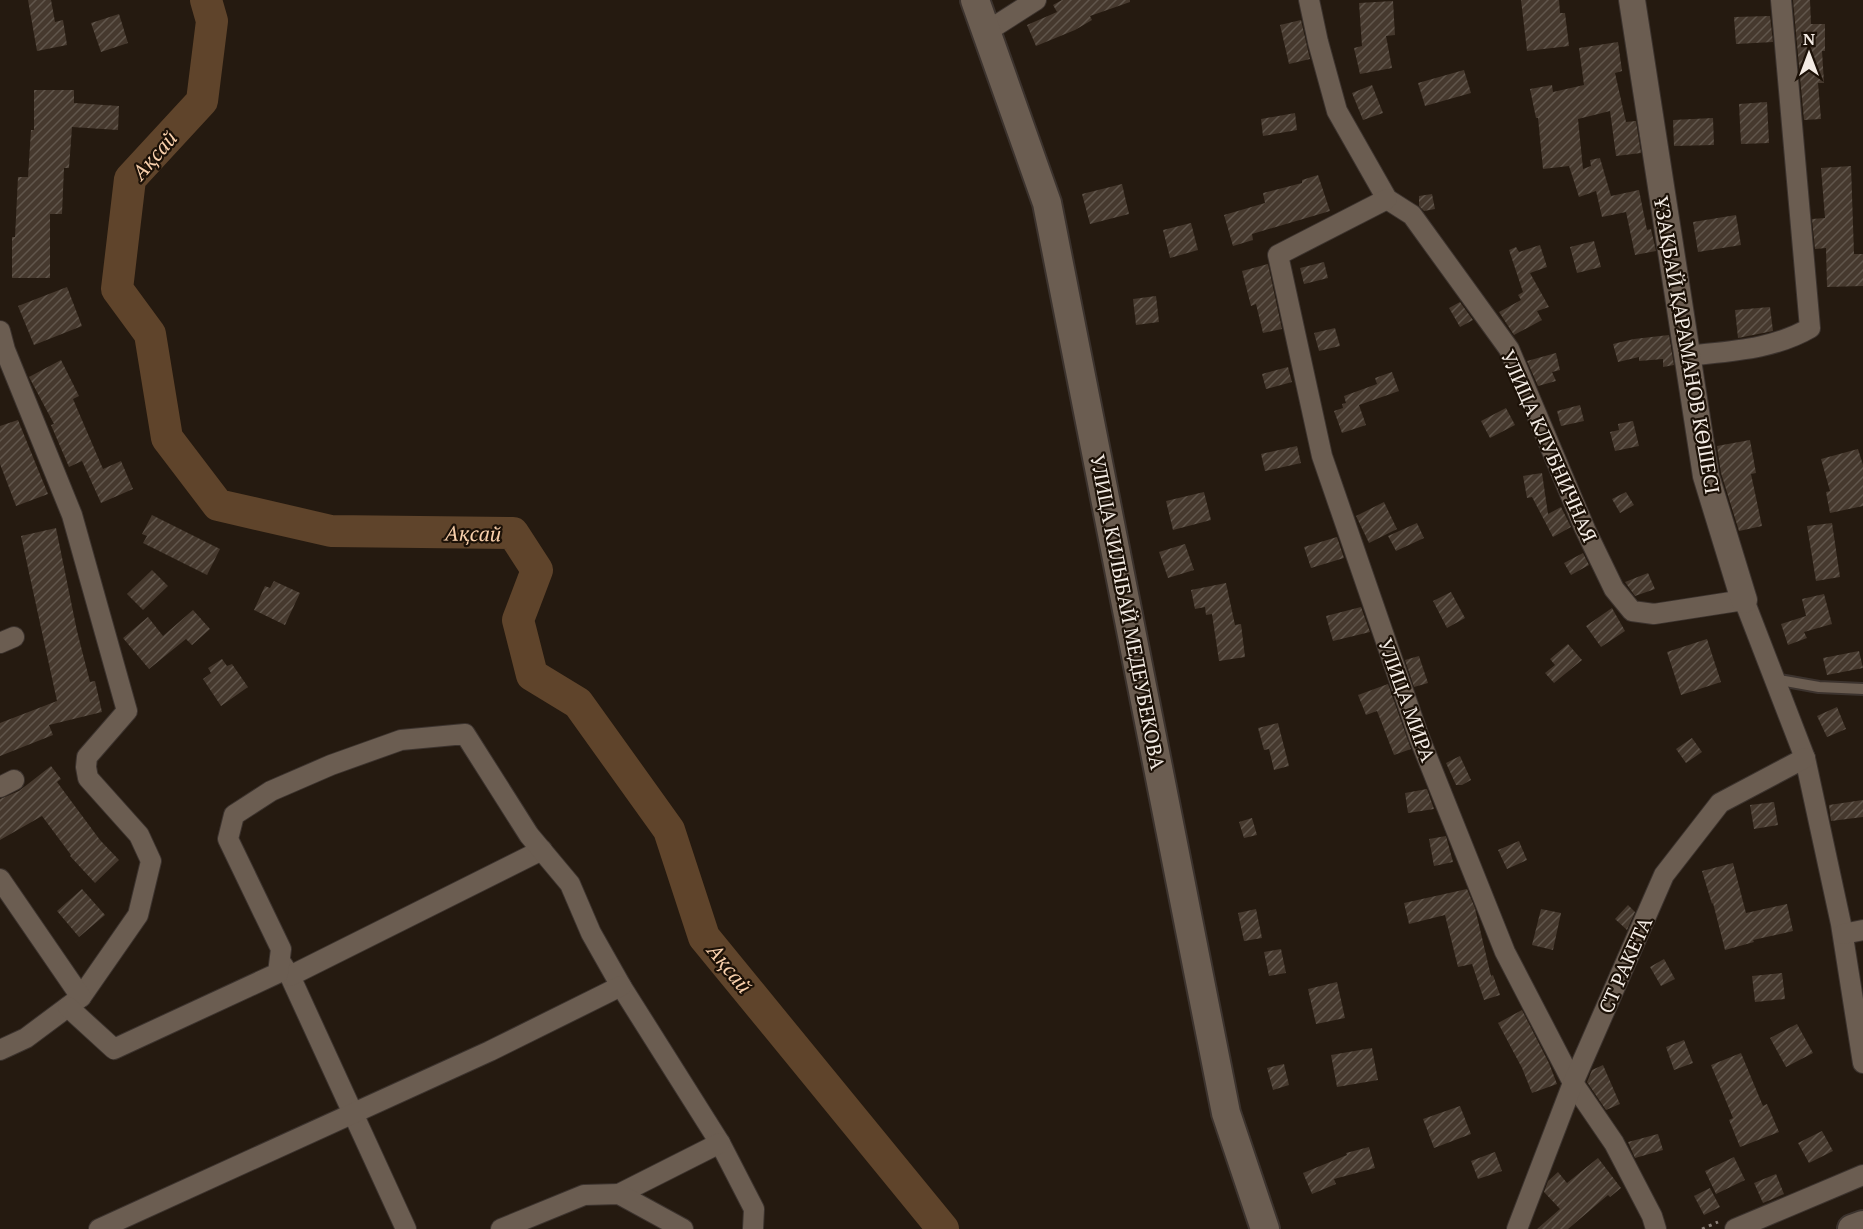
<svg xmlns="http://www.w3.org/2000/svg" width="1863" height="1229" font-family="'PT Serif',serif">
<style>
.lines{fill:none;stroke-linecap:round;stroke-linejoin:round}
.river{stroke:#5f442b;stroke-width:32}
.building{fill:url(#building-hatch)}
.service-casing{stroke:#3c332e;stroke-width:14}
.minor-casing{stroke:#3c332e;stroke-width:22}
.tertiary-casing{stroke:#3c332e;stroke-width:28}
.secondary-casing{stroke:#3c332e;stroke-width:32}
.path{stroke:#8a8078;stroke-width:3;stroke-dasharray:3 4.5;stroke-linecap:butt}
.service{stroke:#6b5d51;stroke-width:10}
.minor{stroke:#6b5d51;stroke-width:20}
.tertiary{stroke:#6b5d51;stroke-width:26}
.secondary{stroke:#6b5d51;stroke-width:28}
.labels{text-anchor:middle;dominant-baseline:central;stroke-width:4.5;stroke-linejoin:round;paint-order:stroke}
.street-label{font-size:20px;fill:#f3ebe4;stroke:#1c1107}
.water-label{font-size:21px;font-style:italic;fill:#f9d0ac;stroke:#1c1107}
</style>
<defs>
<pattern id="building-hatch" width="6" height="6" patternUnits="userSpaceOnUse" patternTransform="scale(1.5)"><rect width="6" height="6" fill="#46392e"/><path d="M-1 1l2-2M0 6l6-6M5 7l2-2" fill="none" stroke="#61564c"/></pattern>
</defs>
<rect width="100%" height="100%" fill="#251a10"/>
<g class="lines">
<path class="river" d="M206,0L212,21L202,101L130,179L117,289L150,334L167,438L218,505L331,531L513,533L537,570L518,620L532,675L578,703L669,830L704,937L943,1229"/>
</g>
<g class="building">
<path d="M28,0H51L55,22L63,20L67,45L37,51Z"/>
<path d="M1062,0H1130V2L1090,16L1092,20L1075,30L1036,46L1027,25L1057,12L1053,5Z"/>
<path d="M1521,0H1559L1560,13H1565L1569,46L1527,51Z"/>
<path d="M1793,0H1810L1811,24H1825V51H1822L1824,83H1818L1821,119L1804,120Z"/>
<path d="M1393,1L1395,35L1386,36L1392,68L1360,74L1354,48L1362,46L1359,3Z"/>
<path d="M119,14L128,43L101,52L91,23Z"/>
<path d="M1770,16L1773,42L1736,44L1734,17Z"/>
<path d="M1301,20L1310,59L1289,64L1280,25Z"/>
<path d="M1618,42L1622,71L1615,73L1626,122L1636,121L1641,153L1616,156L1610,111L1578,119L1583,169L1591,166L1590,160L1600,158L1611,196L1639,190L1647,230L1651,229L1656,251L1635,255L1626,212L1602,217L1596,191L1579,197L1569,166L1543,169L1538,118H1536L1530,89L1552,85L1553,92L1584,85L1579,48Z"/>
<path d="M1464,70L1471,93L1425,106L1418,83Z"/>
<path d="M1372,85L1383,113L1363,120L1352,93Z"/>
<path d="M34,90H74V103L119,106L118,130L72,127L69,168H64L62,214H50V278H12V237H15L18,177H28L31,130H34Z"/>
<path d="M1767,102L1769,143L1741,144L1739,104Z"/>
<path d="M1295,113L1297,130L1263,136L1261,119Z"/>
<path d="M1713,118L1714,145L1674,146L1673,120Z"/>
<path d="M1851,166L1854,254H1863V286L1827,287L1826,248L1815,249L1812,219L1825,218L1821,168Z"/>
<path d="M1318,175L1330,211L1252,234L1253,240L1233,246L1224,215L1265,203L1263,193L1302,183V180Z"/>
<path d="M1122,184L1129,214L1090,224L1082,194Z"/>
<path d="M1432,194L1435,209L1424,211L1419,206V196Z"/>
<path d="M1736,215L1741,245L1698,252L1693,222Z"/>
<path d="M1191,223L1198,250L1170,258L1163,230Z"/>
<path d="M1594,241L1601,267L1577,273L1570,247Z"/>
<path d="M1540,245L1547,267L1530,273L1549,307L1537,311L1542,320L1514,335L1499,312L1521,300L1518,295L1523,292L1509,250L1516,247L1519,252Z"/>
<path d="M1324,262L1328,278L1304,284L1300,268Z"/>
<path d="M1268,264L1282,329L1263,333L1256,304L1251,306L1242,271Z"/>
<path d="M67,287L82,326L34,345L18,306Z"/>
<path d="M1156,296L1159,322L1136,325L1133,299Z"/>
<path d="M1460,302L1473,320L1460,327L1449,308Z"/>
<path d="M1770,307L1773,331L1738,338L1735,310Z"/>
<path d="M1335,328L1340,346L1319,351L1314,333Z"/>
<path d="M1669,335L1674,365L1663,367V359L1639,361V357L1618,362L1613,344L1634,339Z"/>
<path d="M1556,353L1560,370L1552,372L1556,381L1538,386L1527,361Z"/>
<path d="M61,360L79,396L73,399L103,469L121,461L133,489L101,503L82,461L69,467L51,425L54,424L29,377Z"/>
<path d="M1288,367L1292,382L1266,389L1262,374Z"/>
<path d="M1392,372L1399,391L1359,405L1366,425L1342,433L1334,411L1343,408L1342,404L1346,403L1344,396L1377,384L1375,378Z"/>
<path d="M1580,405L1584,421L1561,426L1557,411Z"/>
<path d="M1506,408L1515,425L1490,438L1481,421Z"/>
<path d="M18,420L48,494L16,506L0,464V426Z"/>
<path d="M1633,421L1639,446L1615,451L1610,432L1619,430L1618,424Z"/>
<path d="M1750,440L1756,473L1751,474L1762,526L1739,531L1721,473L1717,446Z"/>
<path d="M1297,446L1301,463L1265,471L1261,454Z"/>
<path d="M1858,449L1863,465V506L1830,513L1826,492L1830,491L1821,459Z"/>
<path d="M1542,473L1548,514L1561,507L1571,527L1553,537L1532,497L1527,498L1523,476Z"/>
<path d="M1204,492L1211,520L1173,530L1166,501Z"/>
<path d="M1626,492L1634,505L1620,513L1612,499Z"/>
<path d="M1384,502L1397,529L1369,543L1356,516Z"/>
<path d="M152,515L220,549L207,575L143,543L147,536L142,534Z"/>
<path d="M1417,523L1424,538L1396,551L1388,536Z"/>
<path d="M1832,523L1840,577L1816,581L1807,526Z"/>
<path d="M56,528L77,631L90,682L95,681L102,712L49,725L53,735L0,756V723L57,701L21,536Z"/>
<path d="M1337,537L1344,558L1311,568L1304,547Z"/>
<path d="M1185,544L1194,570L1168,578L1159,552Z"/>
<path d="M1583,553L1589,565L1571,575L1564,563Z"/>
<path d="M152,570L168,586L143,610L127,594Z"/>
<path d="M1648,573L1655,589L1635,596L1625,582Z"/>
<path d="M274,581L300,593L285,625L254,610L265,586L270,588Z"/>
<path d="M1226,583L1235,625L1241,624L1245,657L1219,661L1212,614L1206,615L1205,607L1195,609L1191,590Z"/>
<path d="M1451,592L1465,618L1447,628L1433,601Z"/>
<path d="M1824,594L1832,624L1804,632L1807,638L1788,645L1781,624L1806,616L1802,599Z"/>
<path d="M1361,607L1370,632L1333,641L1326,616Z"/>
<path d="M1612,608L1625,631L1601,647L1586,626Z"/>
<path d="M193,610L210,629L192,645L186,639L149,669L123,638L148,617L163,636Z"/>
<path d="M1707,639L1721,682L1681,695L1667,652Z"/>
<path d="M1568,644L1582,660L1554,683L1545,673L1555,665L1550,659Z"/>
<path d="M1859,651L1863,668L1827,675L1823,658Z"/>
<path d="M1419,656L1428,683L1414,687L1405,660Z"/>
<path d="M222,659L227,666L232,664L248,687L221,706L203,679L211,673L208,668Z"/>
<path d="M1388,684L1411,749L1394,755L1377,711L1366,715L1358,695Z"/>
<path d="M1837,707L1846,729L1827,737L1817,716Z"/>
<path d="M1278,723L1289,766L1274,770L1269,749L1264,750L1258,728Z"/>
<path d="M1692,738L1702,752L1686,763L1676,749Z"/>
<path d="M1460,756L1471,780L1462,785H1456L1446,763Z"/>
<path d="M51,766L61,779L57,782L100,840L119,860L95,883L70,856L71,855L42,816L0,840V799L19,791Z"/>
<path d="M1427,789L1434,809L1408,813L1405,793Z"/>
<path d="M1863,800V817L1831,821L1829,805Z"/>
<path d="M1774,802L1778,825L1754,829L1750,805Z"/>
<path d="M1252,818L1257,835L1244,838L1239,822Z"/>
<path d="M1446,836L1453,862L1434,866L1429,839Z"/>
<path d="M1519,841L1527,860L1507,869L1498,850Z"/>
<path d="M1733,863L1746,913L1787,904L1793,931L1753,940L1754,942L1725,950L1713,903L1712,904L1702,871Z"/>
<path d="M82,889L105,915L79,937L57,911Z"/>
<path d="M1467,889L1475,908L1491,976L1493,975L1500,995L1484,1000L1472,964L1458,967L1445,915L1409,924L1404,903Z"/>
<path d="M1628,905L1635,912L1627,930L1615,919Z"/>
<path d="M1256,909L1262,938L1244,941L1238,913Z"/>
<path d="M1541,909L1561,913L1553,950L1532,945Z"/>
<path d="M1281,949L1286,973L1269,976L1264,952Z"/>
<path d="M1664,959L1675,979L1661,986L1650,967Z"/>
<path d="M1782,973L1785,999L1755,1002L1752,976Z"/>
<path d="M1337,982L1345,1018L1316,1024L1308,989Z"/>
<path d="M1522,1010L1549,1063L1557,1084L1532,1093L1522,1068L1498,1023Z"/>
<path d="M1797,1024L1813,1053L1786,1067L1770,1038Z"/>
<path d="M1684,1040L1693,1063L1674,1070L1666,1047Z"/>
<path d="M1372,1048L1378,1080L1337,1087L1331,1055Z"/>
<path d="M1741,1053L1763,1106L1767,1104L1779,1132L1740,1147L1729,1120L1733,1118L1711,1065Z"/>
<path d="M1284,1064L1289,1085L1273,1090L1267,1068Z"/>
<path d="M1603,1065L1620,1104L1606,1110L1587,1082L1592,1070Z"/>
<path d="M1460,1106L1471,1134L1434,1148L1423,1119Z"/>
<path d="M1822,1131L1833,1151L1809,1163L1798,1143Z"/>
<path d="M1658,1134L1663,1150L1635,1158L1628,1142Z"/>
<path d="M1369,1147L1375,1168L1334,1179L1336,1184L1312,1194L1303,1173L1347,1155L1346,1153Z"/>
<path d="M1495,1152L1502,1171L1478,1179L1471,1161Z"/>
<path d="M1734,1157L1745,1180L1716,1194L1705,1171Z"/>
<path d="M1598,1158L1621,1188L1610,1197L1608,1195L1568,1229H1537L1560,1209L1544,1192L1548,1181L1558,1172L1567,1183Z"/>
<path d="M1776,1174L1784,1194L1763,1203L1754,1183Z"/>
<path d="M1710,1188L1720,1207L1704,1215L1694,1196Z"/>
</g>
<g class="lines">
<defs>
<path id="service" d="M1774,679L1819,687L1863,689"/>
<g id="minor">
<path d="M1309,0L1318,42L1337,111L1387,199L1412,215L1509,349L1585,529L1614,589L1632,611L1654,614L1744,600L1805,758L1841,924L1863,1063"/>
<path d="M986,32L1036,0"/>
<path d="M1387,199L1278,255L1322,456L1419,737L1505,952L1573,1083L1614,1143L1652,1216L1656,1229"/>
<path d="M0,331L5,350L72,515L127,711L87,757L86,767L88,778L139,835L151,861L138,915L81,997L26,1038L0,1050"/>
<path d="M1687,356C1729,351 1772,350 1810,328L1781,0"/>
<path d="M0,643L14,637"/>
<path d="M0,787L14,780"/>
<path d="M0,879L81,997"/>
<path d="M1843,934L1863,930"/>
<path d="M280,961L290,976L406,1229"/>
<path d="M290,976L542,850"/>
<path d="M68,1007L114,1049L278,973L281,949L228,839L234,815L271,791L331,765L401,740L465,734L529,835L570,884L591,933L621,986L720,1143L754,1209L753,1229"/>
<path d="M619,1194L720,1143"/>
<path d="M99,1229L490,1051L621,986"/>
<path d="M501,1229L584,1195L619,1194L683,1229"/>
<path d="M1517,1229L1573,1083L1664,875L1720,803L1805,758"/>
<path d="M1735,1229L1863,1175"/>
</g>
<path id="tertiary" d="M1632,0L1706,476L1744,600"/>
<g id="secondary">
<path d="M975,0L1047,203L1226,1113L1265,1229"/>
<path d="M1852,1229L1863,1225"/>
</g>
</defs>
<use href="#service" class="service-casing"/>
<use href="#minor" class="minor-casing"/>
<use href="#tertiary" class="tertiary-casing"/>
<use href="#secondary" class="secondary-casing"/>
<path class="path" d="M1702,1229L1718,1222"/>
<use href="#service" class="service"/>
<use href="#minor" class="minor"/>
<use href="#tertiary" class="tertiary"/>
<use href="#secondary" class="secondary"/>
</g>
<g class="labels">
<g class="street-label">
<text transform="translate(1687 345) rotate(80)">ҰЗАҚБАЙ ҚАРАМАНОВ КӨШЕСІ</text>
<text transform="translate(1549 446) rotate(66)">УЛИЦА КЛУБНИЧНАЯ</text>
<text transform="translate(1128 612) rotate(79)">УЛИЦА КИЛЫБАЙ МЕДЕУБЕКОВА</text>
<text transform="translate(1407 700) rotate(70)">УЛИЦА МИРА</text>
<text transform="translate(1625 965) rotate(-66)">СТ РАКЕТА</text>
</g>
<g class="water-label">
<text transform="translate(154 155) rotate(-49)">Ақсай</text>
<text transform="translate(473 533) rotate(1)">Ақсай</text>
<text transform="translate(730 968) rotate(51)">Ақсай</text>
</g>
</g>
<g transform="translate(1809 54)" stroke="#1c1107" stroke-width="4.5" paint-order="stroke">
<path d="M0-4.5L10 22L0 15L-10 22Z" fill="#f3ebe4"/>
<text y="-9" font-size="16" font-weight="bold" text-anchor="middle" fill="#f3ebe4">N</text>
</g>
</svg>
